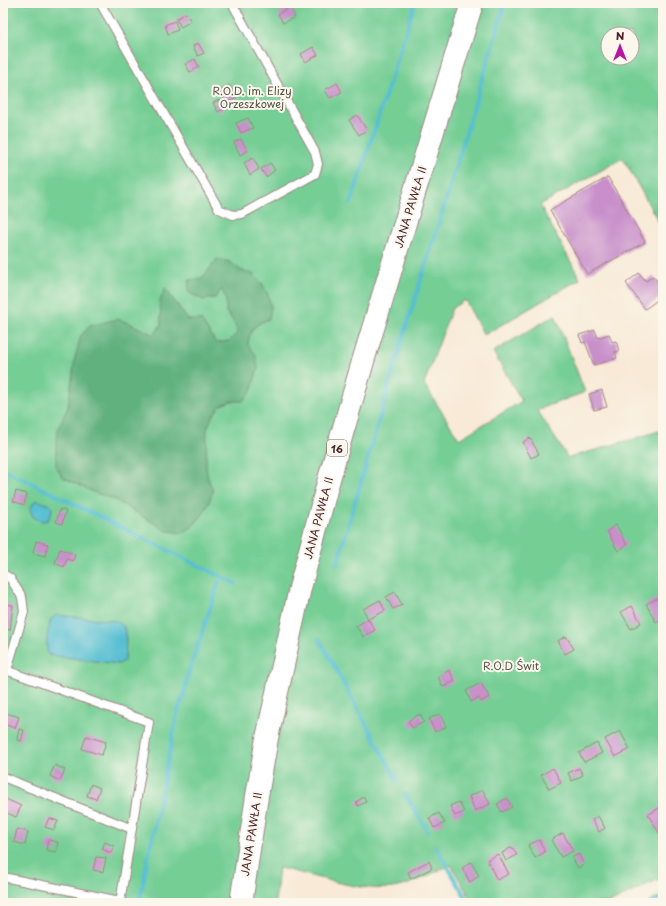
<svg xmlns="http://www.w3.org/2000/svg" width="666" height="906" font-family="'Playpen Sans',sans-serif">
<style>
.green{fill:#75ce94;stroke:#607660;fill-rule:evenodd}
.forest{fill:#60b17e;stroke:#556854}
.water{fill:#56bfd2;stroke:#506f7e}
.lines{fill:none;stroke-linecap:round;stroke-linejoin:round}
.stream{stroke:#56bfd2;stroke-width:4}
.building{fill:#c88fca}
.service-casing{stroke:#a18481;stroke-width:10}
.primary-casing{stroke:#a18481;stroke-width:24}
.service{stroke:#fff;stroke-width:8}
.primary{stroke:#fff;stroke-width:22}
.labels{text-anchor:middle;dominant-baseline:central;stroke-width:4;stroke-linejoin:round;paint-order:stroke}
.shield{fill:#fbf7ec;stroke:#7f6065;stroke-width:1}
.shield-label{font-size:10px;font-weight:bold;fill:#4a1f2b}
.park-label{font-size:11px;fill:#57544a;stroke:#fbf7ec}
.street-label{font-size:11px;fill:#4a1f2b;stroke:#fbf7ec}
</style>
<rect width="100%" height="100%" fill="#fbf7ec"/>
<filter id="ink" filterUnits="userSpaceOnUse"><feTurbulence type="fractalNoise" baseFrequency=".025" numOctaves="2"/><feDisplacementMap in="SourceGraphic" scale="8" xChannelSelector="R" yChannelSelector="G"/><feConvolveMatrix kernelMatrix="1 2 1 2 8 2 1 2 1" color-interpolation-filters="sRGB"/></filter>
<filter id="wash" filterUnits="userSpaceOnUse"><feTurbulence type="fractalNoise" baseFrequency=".012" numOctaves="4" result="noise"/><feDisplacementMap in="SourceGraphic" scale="16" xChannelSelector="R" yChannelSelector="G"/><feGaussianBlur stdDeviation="0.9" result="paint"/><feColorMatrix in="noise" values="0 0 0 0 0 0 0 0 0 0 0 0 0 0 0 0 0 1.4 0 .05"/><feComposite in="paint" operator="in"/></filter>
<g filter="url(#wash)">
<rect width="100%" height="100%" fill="#f8ead7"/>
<path class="green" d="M3,3H663V230L623,158L540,205L580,279L484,335L465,300L452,308L424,384L459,439L522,401L493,352L555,315L585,392L537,410L568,458L663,430V877L609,903H473L451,865C436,871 421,880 406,885C372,897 314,875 279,868L275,903H3ZM608,34H632V58H608Z"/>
<path class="forest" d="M217,259L230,262L240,270L253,274L262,283L268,295L271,307L269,319C254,325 250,329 248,345L256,355L258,368L251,392L243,401H231L220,406L212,417L207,429L206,466L208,478L213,491L209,503L203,514L192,527L182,533L167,531L115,500L93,492L62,477L56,466V441L58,429L68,407L75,358L81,335L90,326L117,319L129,323L154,335L161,325L160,301L165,288L188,320H201L216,343L229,341L238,332L233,321L226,312V300L222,289L215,298L203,300L188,292L189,280L202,278Z"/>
<g class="water">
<path d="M36,500L50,505L52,508L51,514L48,520L41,521L33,517L30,510L33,504Z"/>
<path d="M56,615L117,621L124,627L126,637L125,660L119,664L48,655C45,642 48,631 51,619Z"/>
</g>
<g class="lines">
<g class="stream">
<path d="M351,203L415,3"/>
<path d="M3,469L236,584"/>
<path d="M337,564L404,334L442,213L505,3"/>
<path d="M319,639L397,780"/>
<path d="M405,794L428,832"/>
<path d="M436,847L469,903"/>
<path d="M139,903L178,710L184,694L189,671L219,582"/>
<path d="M650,903L662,897L663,898"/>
</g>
</g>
<g id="blocks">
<g class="building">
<path d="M290,7L295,17L283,23L278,14Z"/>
<path d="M186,13L191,21L181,27L176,19Z"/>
<path d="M175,21L178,30L168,34L165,25Z"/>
<path d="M198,43L204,53L198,56L193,46Z"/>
<path d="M313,47L318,55L305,62L301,54Z"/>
<path d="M195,59L199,67L190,72L185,64Z"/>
<path d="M337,83L342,92L330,98L325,90Z"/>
<path d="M229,85L237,97L226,103L219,91Z"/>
<path d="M219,100L224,109L218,112L213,103Z"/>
<path d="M357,115L367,130L359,135L349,120Z"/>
<path d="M248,118L253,128L241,133L236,123Z"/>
<path d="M241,139L248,151L240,155L234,142Z"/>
<path d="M253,158L259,169L250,175L244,163Z"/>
<path d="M270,163L275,170L266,177L261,169Z"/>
<path d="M608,177L645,242L587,274L550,210Z"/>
<path d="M639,273L646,281L653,276L663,289V296L645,309L626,283Z"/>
<path d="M595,330L598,338L609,334L612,342L616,341L619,351L615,352L617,358L594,365L585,342L582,343L579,335Z"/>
<path d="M602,390L607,407L594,410L589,394Z"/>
<path d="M530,438L539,454L531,458L523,442Z"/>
<path d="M16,491L27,494L24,505L13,501Z"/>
<path d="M60,509L66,511L62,524L56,522Z"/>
<path d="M616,525L627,545L618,551L607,531Z"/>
<path d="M36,541L48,544L45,556L33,553Z"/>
<path d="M60,549L75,554L73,561L67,559L64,567L55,563Z"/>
<path d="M395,592L402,605L393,609L386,597Z"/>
<path d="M658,598L663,609V618L656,622L646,604Z"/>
<path d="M380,600L385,611L368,619L375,630L363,637L356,626L368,619L363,609Z"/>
<path d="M3,604L13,605L10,630L3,629Z"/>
<path d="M632,606L641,623L631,629L621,612Z"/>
<path d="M566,636L574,649L565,654L558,641Z"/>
<path d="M449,670L455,681L443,687L438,677Z"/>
<path d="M481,683L489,697L481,702L479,698L471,702L466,691Z"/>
<path d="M3,712L19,717L15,728L3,724Z"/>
<path d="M420,714L424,722L412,728L408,721Z"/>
<path d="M440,714L446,727L435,732L429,719Z"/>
<path d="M19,729L24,730L21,741L17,740Z"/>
<path d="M620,731L630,749L615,757L605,739Z"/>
<path d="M86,736L106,742L102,755L82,749Z"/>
<path d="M597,743L602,753L584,762L579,753Z"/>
<path d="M55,765L65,770L60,781L50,776Z"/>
<path d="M553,768L561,783L549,789L541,775Z"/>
<path d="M579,768L583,775L572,781L568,773Z"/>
<path d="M91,784L100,788L96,799L87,796Z"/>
<path d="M483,790L490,804L475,811L469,796Z"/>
<path d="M364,797L366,802L358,806L356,802Z"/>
<path d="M507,798L512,807L502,812L497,804Z"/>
<path d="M6,799L21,806L16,817L3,811V805Z"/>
<path d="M459,802L464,812L455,816L450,806Z"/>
<path d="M662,806L663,809V839L648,815Z"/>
<path d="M439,813L445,823L434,828L429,818Z"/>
<path d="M598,816L605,828L599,832L592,820Z"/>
<path d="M49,818L58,821L54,830L45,827Z"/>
<path d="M17,829L28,832L25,845L14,842Z"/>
<path d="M563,833L573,851L561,857L551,840Z"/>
<path d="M48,840L58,842L56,852L46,850Z"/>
<path d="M539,840L545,852L535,858L528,845Z"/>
<path d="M105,842L114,846L111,853L102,849Z"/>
<path d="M512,847L517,855L506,861L502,853Z"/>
<path d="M498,854L509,874L497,880L487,860Z"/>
<path d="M579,854L584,865L578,868L572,857Z"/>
<path d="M96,857L106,858L103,872L93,870Z"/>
<path d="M429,861L432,868L411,879L408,872Z"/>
<path d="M471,862L479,876L470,882L462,868Z"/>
</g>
</g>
</g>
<g filter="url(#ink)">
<use href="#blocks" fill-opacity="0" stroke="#a18481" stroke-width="1"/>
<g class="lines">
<defs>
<g id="service">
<path d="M100,3L219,209L233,215L242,214L315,174L318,164L315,152L232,3"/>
<path d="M3,574L10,578L22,597L24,612L7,670"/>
<path d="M3,669L149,722L120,903"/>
<path d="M3,777L132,829"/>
<path d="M3,877L120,901"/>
</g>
<path id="primary" d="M241,903L257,796L267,738L300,588L329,479L364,358L472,3"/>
</defs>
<use href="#service" class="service-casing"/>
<use href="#primary" class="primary-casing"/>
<use href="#service" class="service"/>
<use href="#primary" class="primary"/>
</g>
</g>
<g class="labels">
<rect class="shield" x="327" y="440" width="20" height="16" rx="3"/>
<g class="shield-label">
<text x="337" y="448">16</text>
</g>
<g class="park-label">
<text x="252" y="90">R.O.D. im. Elizy<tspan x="252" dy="13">Orzeszkowej</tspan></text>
<text x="511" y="665">R.O.D Świt</text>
</g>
<g class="street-label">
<text transform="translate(410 207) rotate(-73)">JANA PAWŁA II</text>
<text transform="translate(318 518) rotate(-75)">JANA PAWŁA II</text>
<text transform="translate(251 834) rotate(-81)">JANA PAWŁA II</text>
</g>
</g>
<rect width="666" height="906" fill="none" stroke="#fbf7ec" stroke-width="16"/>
<g transform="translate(620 46)"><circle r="19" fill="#fbf7ec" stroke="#b4a19f"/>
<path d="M0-3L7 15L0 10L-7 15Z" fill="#b5179e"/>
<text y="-6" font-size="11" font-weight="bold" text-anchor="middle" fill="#4a1f2b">N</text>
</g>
</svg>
